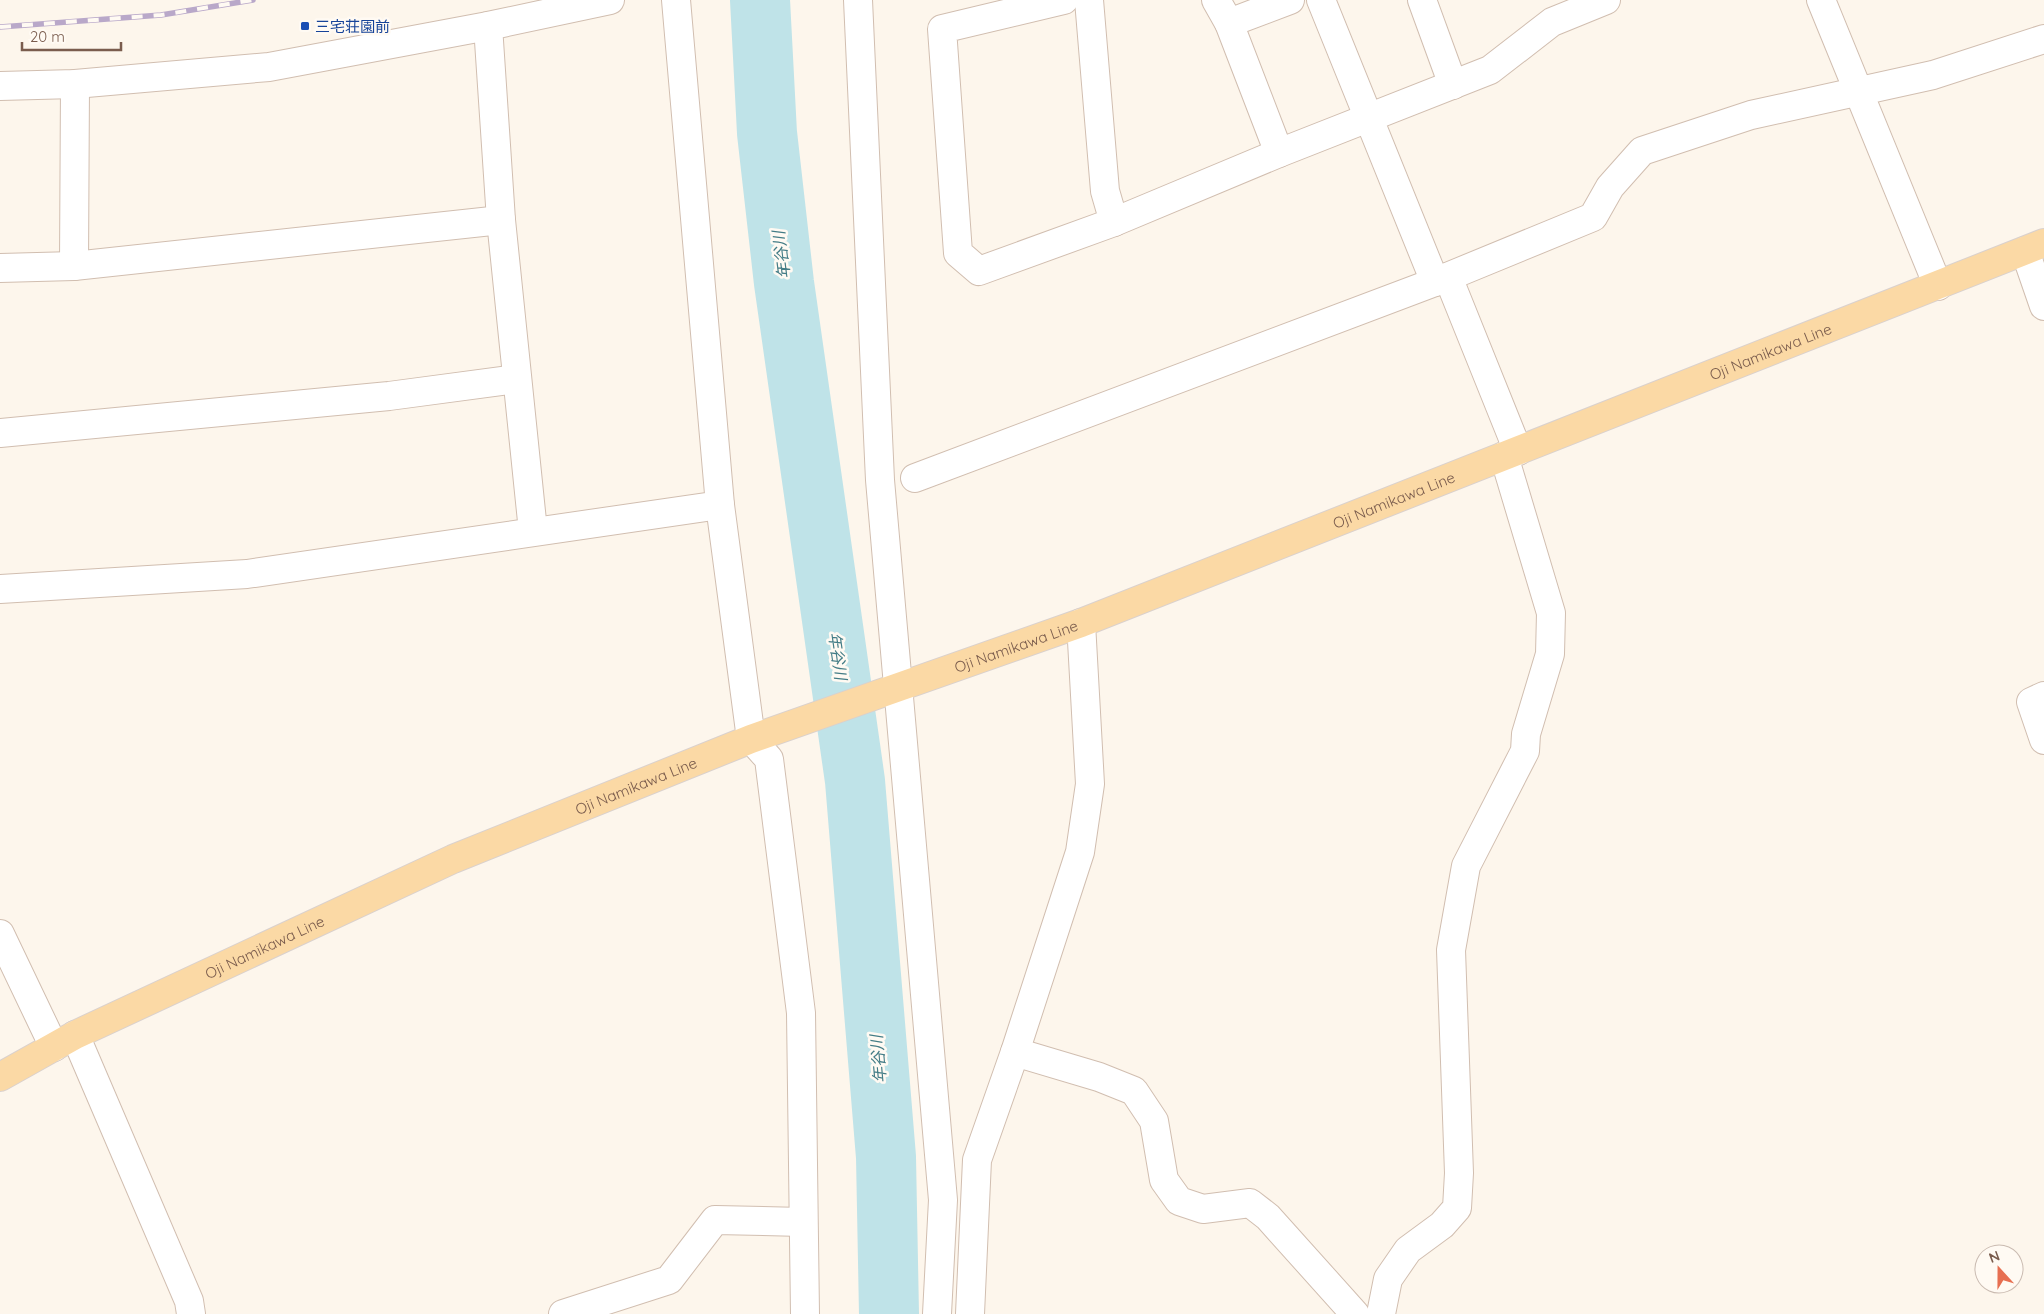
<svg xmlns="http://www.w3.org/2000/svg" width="2044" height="1314" font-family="Quicksand,'Noto Sans JP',sans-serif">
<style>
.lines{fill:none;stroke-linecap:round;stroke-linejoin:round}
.river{stroke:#bfe3e8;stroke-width:60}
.minor-casing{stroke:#d1beb0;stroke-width:30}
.major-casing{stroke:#dad1cd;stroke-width:30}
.minor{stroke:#fff;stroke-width:28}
.major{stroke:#fbd9a5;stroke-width:28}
.rail-casing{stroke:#b9a8c9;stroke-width:5.5}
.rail{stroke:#fffaf3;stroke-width:4;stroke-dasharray:11;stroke-linecap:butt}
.transit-dot{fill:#1a4fb4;stroke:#fffaf3;stroke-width:2}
.labels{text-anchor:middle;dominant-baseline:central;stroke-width:5;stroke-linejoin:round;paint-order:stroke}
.transit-label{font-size:15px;fill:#164399;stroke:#fffaf3;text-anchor:start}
.street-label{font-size:15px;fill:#7a5c4d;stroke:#fffaf3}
.water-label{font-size:16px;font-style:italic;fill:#437c86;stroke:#fffaf3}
</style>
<rect width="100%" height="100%" fill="#fdf6ec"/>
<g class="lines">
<path class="river" d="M760,0L767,133L784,283L855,781L886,1157L889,1314"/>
<defs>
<g id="minor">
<path d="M676,0L720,505L751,739L769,759L801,1013L805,1314"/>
<path d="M858,0L880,480L943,1200L937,1314"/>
<path d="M1064,0L942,29L958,253L979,271L1114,222L1279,153L1490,70L1552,22L1606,0"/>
<path d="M1089,0L1105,191L1114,222"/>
<path d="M1216,0L1229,23"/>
<path d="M1321,0L1435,282"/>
<path d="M1422,0L1453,85"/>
<path d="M1821,0L1938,286"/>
<path d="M488,26L501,220L533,531"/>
<path d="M0,86L75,84L269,67L488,26L610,0"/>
<path d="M1279,153L1229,23L1290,0"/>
<path d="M2025,251L2044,306"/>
<path d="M74,266L75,84"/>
<path d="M0,268L74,266L501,220"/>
<path d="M1448,277L1518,451"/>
<path d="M0,433L389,396L517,379"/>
<path d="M915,478L1435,282L1593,217L1610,187L1642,151L1751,115L1933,75L2044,39"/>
<path d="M0,589L247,574L720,505"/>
<path d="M2044,696L2031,702L2044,740"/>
<path d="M0,934L54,1047"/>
<path d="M75,1035L189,1301L191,1314"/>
<path d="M1015,1052L1099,1077L1134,1091L1154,1121L1164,1180L1179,1201L1203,1209L1250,1203L1268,1217L1355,1314"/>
<path d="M563,1314L669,1280L715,1220L803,1222"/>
<path d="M970,1314L977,1160L1015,1052L1080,852L1090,784L1081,623"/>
<path d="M1381,1314L1388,1279L1408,1250L1442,1225L1457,1208L1459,1173L1451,950L1466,866L1525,751L1526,734L1550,654L1551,613L1504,456"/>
</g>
<g id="major">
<path id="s1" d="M0,1077L75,1035L453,859L751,739L1081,623L2044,243"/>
</g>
</defs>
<use href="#minor" class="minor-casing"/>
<use href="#major" class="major-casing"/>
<use href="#minor" class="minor"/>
<use href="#major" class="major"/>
<defs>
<path id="rail" d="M0,27L161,15L253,0"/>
</defs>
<use href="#rail" class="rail-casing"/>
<use href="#rail" class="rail"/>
</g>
<rect class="transit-dot" x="300" y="21" width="10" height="10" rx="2.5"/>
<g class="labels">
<g class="transit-label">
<text x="315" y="26">三宅荘園前</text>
</g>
<g class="street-label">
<text stroke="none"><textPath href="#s1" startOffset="1915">Oji Namikawa Line</textPath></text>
<text stroke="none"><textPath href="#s1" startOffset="1510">Oji Namikawa Line</textPath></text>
<text stroke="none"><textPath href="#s1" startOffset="1105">Oji Namikawa Line</textPath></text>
<text stroke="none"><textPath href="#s1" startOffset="700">Oji Namikawa Line</textPath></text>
<text stroke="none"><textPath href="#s1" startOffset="295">Oji Namikawa Line</textPath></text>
</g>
<g class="water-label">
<text transform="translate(781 255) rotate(-97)">年谷川</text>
<text transform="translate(838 656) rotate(82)">年谷川</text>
<text transform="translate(878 1059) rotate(-95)">年谷川</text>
</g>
</g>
<g transform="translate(1999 1269) rotate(339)"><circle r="24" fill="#fffaf3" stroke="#cabbb1"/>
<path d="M0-4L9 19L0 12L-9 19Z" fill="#e76f51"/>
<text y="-8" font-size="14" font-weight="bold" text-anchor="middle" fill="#7a5c4d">N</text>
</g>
<path d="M22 42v8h99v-8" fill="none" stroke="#7a5c4d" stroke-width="2.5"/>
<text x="30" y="42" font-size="15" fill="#7a5c4d" stroke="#fffaf3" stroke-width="4" paint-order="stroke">20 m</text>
</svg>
